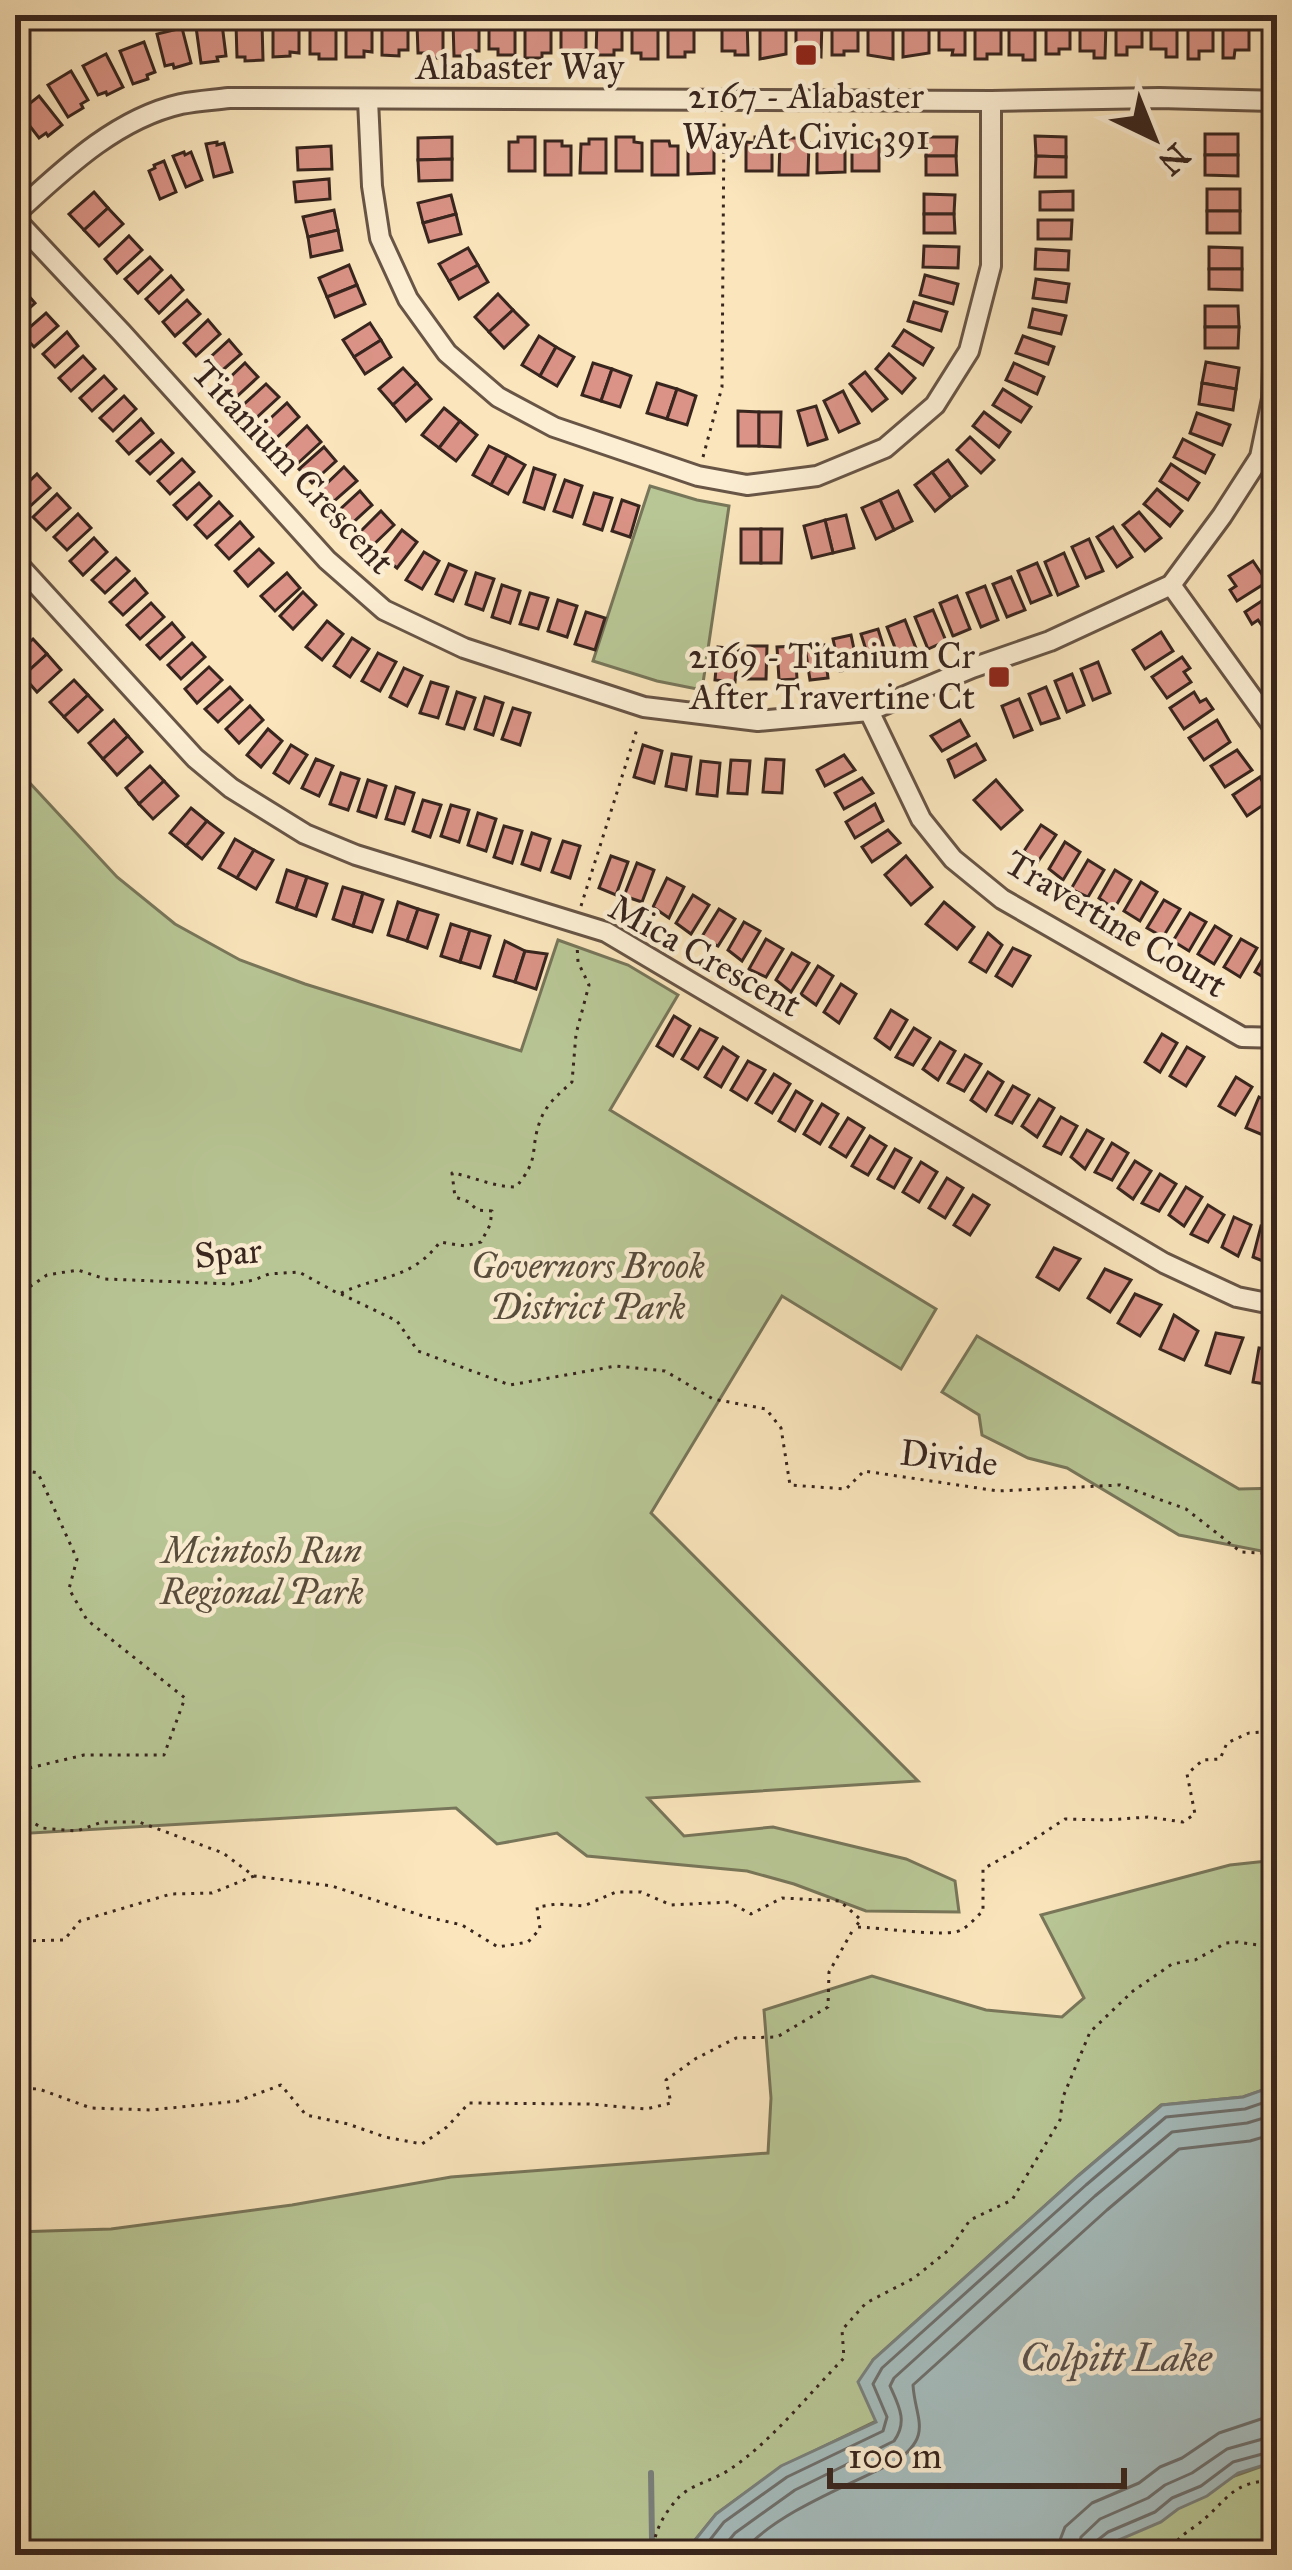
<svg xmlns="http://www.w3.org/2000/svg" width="1292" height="2570" font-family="'IM FELL Great Primer',serif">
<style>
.green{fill:#b8c695;stroke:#78765a;stroke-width:3}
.water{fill:#a5bcbd;stroke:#79807d;stroke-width:3}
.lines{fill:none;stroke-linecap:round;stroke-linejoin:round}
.shore{stroke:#6e706e;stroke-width:3}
.stream{stroke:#79807d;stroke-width:6}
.building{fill:#da9386;stroke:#38251e;stroke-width:3}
.minor-casing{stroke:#685546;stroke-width:24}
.path{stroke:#38251e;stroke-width:3;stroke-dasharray:3 6;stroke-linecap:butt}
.minor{stroke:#fceed3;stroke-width:18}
.poi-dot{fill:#8f2418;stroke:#fceed3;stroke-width:4.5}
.labels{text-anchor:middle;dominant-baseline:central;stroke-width:9;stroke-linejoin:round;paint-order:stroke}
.street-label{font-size:36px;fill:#38251e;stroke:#fceed3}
.poi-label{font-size:36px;fill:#38251e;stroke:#fceed3}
.park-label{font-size:36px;font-style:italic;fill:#584d3c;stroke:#fceed3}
.water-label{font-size:39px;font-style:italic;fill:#59524e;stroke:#fceed3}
</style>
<rect width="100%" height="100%" fill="#fae5bc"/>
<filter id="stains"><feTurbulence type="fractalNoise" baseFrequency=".00167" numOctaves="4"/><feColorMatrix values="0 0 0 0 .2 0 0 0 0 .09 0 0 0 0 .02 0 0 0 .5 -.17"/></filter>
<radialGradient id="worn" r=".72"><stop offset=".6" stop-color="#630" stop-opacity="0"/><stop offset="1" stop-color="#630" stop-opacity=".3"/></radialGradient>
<g class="green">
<path d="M650,486L697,500L729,506L702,690L657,681L593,661Z"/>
<path d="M15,767L117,877L175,924L240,960L305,984L521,1051L558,940L628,965L678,995L610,1110L936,1309L901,1369L782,1296L651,1513L918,1781L648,1798L684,1836L773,1827L906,1859L955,1881L959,1912L866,1911L794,1884L747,1871L587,1856L557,1833L497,1844L456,1808L15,1834Z"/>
<path d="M977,1336L1239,1489L1277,1488V1554L1179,1535L1067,1468L1028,1458L982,1435L979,1415L942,1392Z"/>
<path d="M1277,1860V2085L1243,2097L1161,2105L1078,2176L873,2360L876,2421L781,2467L716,2514L683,2555H15V2232L111,2229L292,2205L451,2177L768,2153L771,2098L764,2010L872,1976L986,2010L1062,2017L1084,1998L1041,1915L1230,1865Z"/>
<path d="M1277,2461V2555H1095L1147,2507Z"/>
</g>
<path class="water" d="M1277,2085V2461L1238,2473L1207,2496L1178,2509L1161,2522L1114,2542L1098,2555H683L716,2514L781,2466L876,2422L858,2382L873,2360L1078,2176L1162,2105L1243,2097Z"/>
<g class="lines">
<g class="shore">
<path d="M698,2555L724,2522L787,2477L883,2431L887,2417L873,2384L882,2368L1086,2185L1166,2117L1245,2109L1277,2098"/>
<path d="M717,2555L735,2533L795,2490L894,2441C908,2422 899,2406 890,2386L894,2378L1095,2196L1172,2132L1247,2123L1277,2114"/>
<path d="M740,2555C772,2514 849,2485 895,2462C934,2435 915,2419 913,2385L1107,2210L1179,2149L1250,2141L1277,2133"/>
<path d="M1059,2555L1060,2540L1065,2527L1092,2503L1139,2483L1160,2467L1182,2458L1219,2433L1261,2419L1277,2417"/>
<path d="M1077,2555L1081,2537L1100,2519L1148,2498L1165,2485L1192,2473L1227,2449L1277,2435"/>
<path d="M1092,2555L1094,2543L1108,2532L1155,2512L1172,2498L1201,2486L1233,2462L1277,2450"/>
</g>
<path class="stream" d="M651,2473L652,2540L665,2555"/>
</g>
<g class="building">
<path d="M1046,16H1070V49H1059V54H1046Z"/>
<path d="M722,18H747L748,55H735V51H722Z"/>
<path d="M832,18H858V51H844V55H832Z"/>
<path d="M939,18H965V55H952L953,50H939Z"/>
<path d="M1116,19H1142V47H1127V55H1116Z"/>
<path d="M273,20H299V53L290,52V56L273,57Z"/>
<path d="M796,20H822L821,57L796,52Z"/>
<path d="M903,20H929V53L903,57Z"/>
<path d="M1151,20H1177V57H1166V49H1151Z"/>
<path d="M382,21H408V50H399V56L382,55Z"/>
<path d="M489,21H515V55H498V49H489Z"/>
<path d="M597,21H622V50H614V55H596Z"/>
<path d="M1223,21H1249V50H1235L1234,58H1223Z"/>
<path d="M453,22H479V51H471V56H454Z"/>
<path d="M760,22H786V54L760,59Z"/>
<path d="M868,22H893V59L868,55Z"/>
<path d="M975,22H1001V54H987V59H975Z"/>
<path d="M1080,22H1106L1105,58H1094V51H1080Z"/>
<path d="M262,23L263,60L245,61V57H237L236,24Z"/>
<path d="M346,23H372V52L364,51V57H346Z"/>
<path d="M561,23H586V57H570V52L561,51Z"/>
<path d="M668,23H694V52H685V57H668Z"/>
<path d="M1009,23H1035V60H1023V55H1009Z"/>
<path d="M1188,23H1213V51H1199V59H1188Z"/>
<path d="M222,24L226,56L217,57L218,61L201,63L196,27Z"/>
<path d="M417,24H443V58H426V53H418Z"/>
<path d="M632,24H658V59H641V53H632Z"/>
<path d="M310,25H336V59H319V54H310Z"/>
<path d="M525,25H551V53H542V58H525Z"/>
<path d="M182,28L191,63L174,68L173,64L165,66L157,34Z"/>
<path d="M144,42L155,72L147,75L148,79L133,84L120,51Z"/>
<path d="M106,54L123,87L107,95L106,92L98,95L83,66Z"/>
<path d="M71,71L88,100L81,104L83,108L68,117L48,85Z"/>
<path d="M39,96L62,125L48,136L46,133L39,138L19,112Z"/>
<path d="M852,134H871V140H879V171H852Z"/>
<rect x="1205" y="134" width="33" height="21"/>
<path d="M825,135H845V172L817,173V141H825Z"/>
<path d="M1035,136L1066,137V157L1036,156Z"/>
<path d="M452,137V159L418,160V138Z"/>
<path d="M518,137H535V171H509V142H518Z"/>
<path d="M616,137H634V142L642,143V171H616Z"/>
<path d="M755,137H772V171H746V142L755,143Z"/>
<path d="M927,137H957L956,156H926Z"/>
<path d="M780,138H799V143H809L808,175H779Z"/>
<path d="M589,139H606V173H580L581,144H589Z"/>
<path d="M688,139H706L705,144H714V173L688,174Z"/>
<path d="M545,141H562V146H571V175H545Z"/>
<path d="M652,141H669L670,146H678V175H652Z"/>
<path d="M217,142V145L224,143L232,172L214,177L206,144Z"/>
<path d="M331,146L332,169L298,170L297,148Z"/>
<path d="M184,152L185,155L191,152L202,180L186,187L173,156Z"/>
<path d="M1205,155H1238V176L1205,175Z"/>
<path d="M926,156H956L957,175H926Z"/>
<path d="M1036,156L1066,157V177H1035Z"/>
<path d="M452,159V180L419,181L418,160Z"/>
<path d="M164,161L176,192L160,199L149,171L155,168L154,165Z"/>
<path d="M329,179L330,199L296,202L294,182Z"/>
<rect x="1207" y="189" width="33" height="22"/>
<path d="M1073,191V210H1040V192Z"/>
<path d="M94,192L108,208L84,230L69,214Z"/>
<path d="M924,194L955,195L954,214H924Z"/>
<path d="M451,195L456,214L423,223L418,203Z"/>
<path d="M108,208L123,224L99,246L84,230Z"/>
<path d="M334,210L338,230L308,237L303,217Z"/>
<rect x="1207" y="211" width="33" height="22"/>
<path d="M456,214L461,234L429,242L423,223Z"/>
<path d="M924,214H954L955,233H924Z"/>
<path d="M1038,220H1072L1071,239H1038Z"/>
<path d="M338,230L342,250L311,257L308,237Z"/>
<path d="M129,236L142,250L117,273L105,259Z"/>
<path d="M924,246L959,247L958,268L923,267Z"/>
<path d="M1209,247L1242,248V269H1209Z"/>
<path d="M468,248L478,265L449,281L439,264Z"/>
<path d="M1036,249L1069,251L1068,270L1035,269Z"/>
<path d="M150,257L162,270L138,293L125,279Z"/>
<path d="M349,265L357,285L327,297L319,278Z"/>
<path d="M478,265L488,282L459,299L449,281Z"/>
<path d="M1209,269H1242V290L1209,289Z"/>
<path d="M925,275L958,284L953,304L920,295Z"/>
<path d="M171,276L183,290L159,313L146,299Z"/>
<path d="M1036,279L1069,284L1066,302L1033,298Z"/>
<path d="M357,285L365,304L335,317L327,297Z"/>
<path d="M21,287L35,303L15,321V293Z"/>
<path d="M498,294L513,310L489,332L475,317Z"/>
<path d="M187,300L200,314L175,336L163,322Z"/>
<path d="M914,302L947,312L941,331L908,321Z"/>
<path d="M1205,306H1238L1239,327H1205Z"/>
<path d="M1033,309L1066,316L1061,334L1029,327Z"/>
<path d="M513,310L528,325L504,348L489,332Z"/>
<path d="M46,313L58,326L34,347L22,334Z"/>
<path d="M208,320L220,334L196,356L184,343Z"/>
<path d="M370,323L381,340L354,357L343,340Z"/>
<path d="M1205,327H1239L1238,348H1205Z"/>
<path d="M904,330L933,348L923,365L893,346Z"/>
<path d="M67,332L78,346L55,367L43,354Z"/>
<path d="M539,336L556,347L540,376L522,365Z"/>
<path d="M1023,336L1054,347L1048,364L1016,353Z"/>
<path d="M229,340L241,354L216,376L204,363Z"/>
<path d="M381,340L391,357L365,374L354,357Z"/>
<path d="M556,347L574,357L557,386L540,376Z"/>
<path d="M889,354L915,378L902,393L876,369Z"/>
<path d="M83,356L95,369L71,391L59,378Z"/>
<path d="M1206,362L1239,368L1236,389L1202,383Z"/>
<path d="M245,363L258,377L233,400L221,386Z"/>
<path d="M593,363L612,369L601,401L582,395Z"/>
<path d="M1014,363L1044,377L1037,394L1006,380Z"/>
<path d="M403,368L417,383L393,405L379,389Z"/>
<path d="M612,369L631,376L620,407L601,401Z"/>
<path d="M865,372L887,399L872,411L850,384Z"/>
<path d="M104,376L116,389L92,411L80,398Z"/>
<path d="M417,383L431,399L406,421L393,405Z"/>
<path d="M657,383L677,389L667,419L647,413Z"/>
<path d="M1202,383L1236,389L1233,410L1199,404Z"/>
<path d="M266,384L279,397L254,420L242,406Z"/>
<path d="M677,389L696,396L687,425L667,419Z"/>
<path d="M1003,389L1031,407L1021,422L993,405Z"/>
<path d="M843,391L859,423L839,432L824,401Z"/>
<path d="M124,396L136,409L113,431L100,418Z"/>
<path d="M287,403L299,417L274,440L262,426Z"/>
<path d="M816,406L827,439L808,445L798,411Z"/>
<path d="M444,408L460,421L439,448L422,435Z"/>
<path d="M738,411L759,412V446H738Z"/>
<path d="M759,412H781L780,447L759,446Z"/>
<path d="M984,412L1010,432L999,447L973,426Z"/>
<path d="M1197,413L1230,425L1222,445L1190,433Z"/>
<path d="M141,419L153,433L129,454L117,441Z"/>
<path d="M460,421L477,435L456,461L439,448Z"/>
<path d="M307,426L321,442L295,466L281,451Z"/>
<path d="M970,437L994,460L981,473L957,450Z"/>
<path d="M1183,439L1214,455L1205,473L1174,457Z"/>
<path d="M161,440L173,453L150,474L137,461Z"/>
<path d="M489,446L507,455L491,485L473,475Z"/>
<path d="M324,447L336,461L312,483L299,469Z"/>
<path d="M507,455L525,465L508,494L491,485Z"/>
<path d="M182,459L194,472L170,494L158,481Z"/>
<path d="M948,460L967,486L951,498L932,472Z"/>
<path d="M1171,464L1199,483L1188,500L1160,481Z"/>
<path d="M344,467L357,481L332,503L320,490Z"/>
<path d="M534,468L555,475L544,509L524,502Z"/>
<path d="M932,472L951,498L935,511L915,485Z"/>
<path d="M37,474L50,488L26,510L15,495Z"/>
<path d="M565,480L582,486L572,517L554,511Z"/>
<path d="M199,483L211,496L187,519L174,505Z"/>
<path d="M1157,489L1182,511L1170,526L1144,504Z"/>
<path d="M360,491L372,505L348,527L336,513Z"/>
<path d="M898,491L912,521L894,530L880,500Z"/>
<path d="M594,493L612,498L602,530L584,524Z"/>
<path d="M57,494L70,508L46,530L33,517Z"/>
<path d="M622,500L639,506L630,537L612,531Z"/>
<path d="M880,500L894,530L876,539L862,508Z"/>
<path d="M219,502L232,516L207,538L195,525Z"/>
<path d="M381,511L394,525L370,548L357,535Z"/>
<path d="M1139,512L1161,538L1145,551L1123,525Z"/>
<path d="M78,514L91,528L67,550L54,537Z"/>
<path d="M846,515L854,548L833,553L825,520Z"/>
<path d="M825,520L833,553L812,558L804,526Z"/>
<path d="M240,522L253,537L229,559L216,545Z"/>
<path d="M1113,527L1132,557L1117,567L1097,537Z"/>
<rect x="741" y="529" width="20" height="34"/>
<path d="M761,529H782L781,563H761Z"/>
<path d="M402,530L417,542L397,568L382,556Z"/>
<path d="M94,538L107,552L83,575L70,561Z"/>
<path d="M1089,539L1103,571L1086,578L1072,547Z"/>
<path d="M259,549L273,563L248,586L235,571Z"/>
<path d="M424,552L439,561L422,589L406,580Z"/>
<path d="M1064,553L1078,586L1058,595L1045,562Z"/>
<path d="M116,558L129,571L105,593L92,580Z"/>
<path d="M1253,561L1267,582L1237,601L1230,590L1236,586L1229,576Z"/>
<path d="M1037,563L1051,595L1031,603L1018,571Z"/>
<path d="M449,564L466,571L453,601L436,594Z"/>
<path d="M287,573L300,588L275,611L261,596Z"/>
<path d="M476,573L494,579L483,610L466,604Z"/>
<path d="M1011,577L1025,610L1007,617L993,584Z"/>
<path d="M135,579L147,593L123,615L110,602Z"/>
<path d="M502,585L520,591L510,623L492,617Z"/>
<path d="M985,586L998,620L981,627L967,593Z"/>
<path d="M303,592L316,605L293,629L280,616Z"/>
<path d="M530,593L548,598L538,629L520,624Z"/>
<path d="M1274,593L1277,596V622L1265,630L1258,620L1252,624L1245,612Z"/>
<path d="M957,596L970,629L953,636L940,603Z"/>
<path d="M558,600L577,606L567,637L548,631Z"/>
<path d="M151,603L164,617L140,639L127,625Z"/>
<path d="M933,610L946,641L928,649L915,617Z"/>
<path d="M586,612L605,618L595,650L575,644Z"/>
<path d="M905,620L917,651L899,658L887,627Z"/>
<path d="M327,621L343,634L322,660L306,647Z"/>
<path d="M172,623L184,637L160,659L147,645Z"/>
<path d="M878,629L888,661L871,666L861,634Z"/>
<path d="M1161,632L1173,651L1145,669L1133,650Z"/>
<path d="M851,635L858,668L840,671L833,639Z"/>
<path d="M352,638L369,649L350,677L334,666Z"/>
<path d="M33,639L47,654L23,676L15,668V655Z"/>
<path d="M192,643L205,657L181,679L168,665Z"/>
<path d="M824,645L828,678L810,680L805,647Z"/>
<path d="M748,646H767L766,679H748Z"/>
<path d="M795,646L797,679L779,680L777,647Z"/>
<path d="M718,647L738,649L735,682L715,680Z"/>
<path d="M378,653L396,662L380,691L362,681Z"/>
<path d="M47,654L61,670L37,692L23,676Z"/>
<path d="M1182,657L1190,668L1184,672L1191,682L1167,698L1152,677Z"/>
<path d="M1098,662L1110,693L1093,700L1081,669Z"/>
<path d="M209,667L222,680L197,703L185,689Z"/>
<path d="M404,668L422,676L407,706L390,697Z"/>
<path d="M1072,674L1084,705L1067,712L1055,681Z"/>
<path d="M74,680L88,695L64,717L50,702Z"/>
<path d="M431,682L448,687L438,718L420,713Z"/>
<path d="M230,687L242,700L218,722L205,709Z"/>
<path d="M1046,687L1059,718L1041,724L1029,694Z"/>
<path d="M457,692L475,698L464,729L447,724Z"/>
<path d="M1194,692L1200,702L1206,699L1213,709L1184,729L1170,708Z"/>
<path d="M88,695L102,710L78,732L64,717Z"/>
<path d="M485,697L503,703L493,735L475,729Z"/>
<path d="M1019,699L1032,730L1014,737L1002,706Z"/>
<path d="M250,706L263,720L239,743L226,729Z"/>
<path d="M513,708L530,713L520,745L502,739Z"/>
<path d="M114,720L128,736L103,759L89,743Z"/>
<path d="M960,720L969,736L942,751L931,736Z"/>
<path d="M1217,720L1230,742L1204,760L1189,738Z"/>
<path d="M268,729L282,741L261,767L247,755Z"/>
<path d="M128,736L142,752L117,775L103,759Z"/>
<path d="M976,744L985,760L955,777L948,760Z"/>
<path d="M291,745L307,755L289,783L274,773Z"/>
<path d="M643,745L662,751L654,783L634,777Z"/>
<path d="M1237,750L1252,770L1225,787L1211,766Z"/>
<path d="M672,754L691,757L686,790L666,786Z"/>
<path d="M844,755L855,770L825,786L817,770Z"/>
<path d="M316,759L333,766L319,796L302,788Z"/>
<path d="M766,759L784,760L782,793L763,792Z"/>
<path d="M731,760L750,761L747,794L728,793Z"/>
<path d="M701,761L720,763L717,796L697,794Z"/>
<path d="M150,766L164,781L139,804L126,788Z"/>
<path d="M341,773L359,779L348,810L330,804Z"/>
<path d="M1260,777L1272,799L1247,816L1233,795Z"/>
<path d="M862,778L873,793L844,809L835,793Z"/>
<path d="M368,780L386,786L376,817L358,811Z"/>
<path d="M996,780L1022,810L1001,829L974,800Z"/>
<path d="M164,781L178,796L153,819L139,804Z"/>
<path d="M396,787L414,793L404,824L386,819Z"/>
<path d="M423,800L441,805L430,837L413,831Z"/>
<path d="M875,804L883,821L855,838L846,822Z"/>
<path d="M451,805L469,810L459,842L441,836Z"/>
<path d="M191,808L207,821L186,846L170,833Z"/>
<path d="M478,813L496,819L486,851L468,845Z"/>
<path d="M207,821L223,833L202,859L186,846Z"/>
<path d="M1041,825L1056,835L1037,863L1024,851Z"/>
<path d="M504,826L522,831L512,863L494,857Z"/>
<path d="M888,830L900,843L872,862L862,847Z"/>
<path d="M532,833L550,839L540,870L522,864Z"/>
<path d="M235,839L254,850L237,878L219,868Z"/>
<path d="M563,841L580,846L570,878L552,872Z"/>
<path d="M1065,842L1080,852L1063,880L1049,869Z"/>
<path d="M254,850L273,860L256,889L237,878Z"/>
<path d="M611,856L628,862L616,895L599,888Z"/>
<path d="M906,856L932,887L911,905L885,875Z"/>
<path d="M1088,860L1104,870L1088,897L1071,889Z"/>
<path d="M637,863L654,870L642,902L624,896Z"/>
<path d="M287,870L307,877L296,909L277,902Z"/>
<path d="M1115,870L1131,880L1114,909L1099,898Z"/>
<path d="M307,877L327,884L316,916L296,909Z"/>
<path d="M667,878L684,887L669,918L653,907Z"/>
<path d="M1141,882L1157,892L1140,921L1124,911Z"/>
<path d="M343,887L363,893L353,926L333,919Z"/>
<path d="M363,893L383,900L372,932L353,926Z"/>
<path d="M693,895L709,905L691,934L676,923Z"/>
<path d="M1164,900L1180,909L1163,937L1147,928Z"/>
<path d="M398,902L418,909L407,941L388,935Z"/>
<path d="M944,902L974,927L957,949L926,924Z"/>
<path d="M418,909L438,915L427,948L407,941Z"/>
<path d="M719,909L735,919L718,946L701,938Z"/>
<path d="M1190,913L1206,922L1189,951L1173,941Z"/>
<path d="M744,922L760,931L742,961L728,950Z"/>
<path d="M451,924L470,930L460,962L441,956Z"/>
<path d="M1215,926L1231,936L1214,964L1198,954Z"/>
<path d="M470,930L490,936L480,968L460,962Z"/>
<path d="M988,933L1002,945L986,972L970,962Z"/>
<path d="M766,939L783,949L766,977L749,969Z"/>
<path d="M1241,939L1257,948L1240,977L1224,967Z"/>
<path d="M505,941L525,951L515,982L494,976Z"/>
<path d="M1272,943L1277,947V971L1270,981L1255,972Z"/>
<path d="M1013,948L1030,956L1012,986L996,976Z"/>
<path d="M525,951L547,954L536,989L515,982Z"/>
<path d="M792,953L809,963L791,992L776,980Z"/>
<path d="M818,966L833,976L816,1005L801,994Z"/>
<path d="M841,984L856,994L839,1023L824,1012Z"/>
<path d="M891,1010L907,1020L890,1049L875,1038Z"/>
<path d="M674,1016L690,1026L673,1056L657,1046Z"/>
<path d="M914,1028L930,1038L913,1065L896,1057Z"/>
<path d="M700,1029L717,1038L698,1069L682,1059Z"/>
<path d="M1162,1034L1177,1043L1160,1072L1145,1062Z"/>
<path d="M940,1042L955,1051L938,1080L923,1069Z"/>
<path d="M723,1047L738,1057L721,1087L705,1077Z"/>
<path d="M1187,1047L1204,1057L1186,1086L1170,1076Z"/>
<path d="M965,1055L981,1064L964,1091L948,1083Z"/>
<path d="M748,1061L765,1070L747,1100L731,1090Z"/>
<path d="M988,1072L1003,1082L986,1111L971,1100Z"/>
<path d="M774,1074L790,1084L772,1113L756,1103Z"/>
<path d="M1236,1077L1252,1087L1235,1115L1219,1106Z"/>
<path d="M1013,1086L1029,1095L1012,1123L996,1115Z"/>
<path d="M796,1091L812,1101L795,1131L779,1121Z"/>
<path d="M1259,1097L1277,1105L1263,1135L1246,1128Z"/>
<path d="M1039,1099L1054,1108L1037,1137L1022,1126Z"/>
<path d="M822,1104L838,1114L820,1144L804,1134Z"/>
<path d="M1061,1117L1077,1126L1061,1154L1044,1146Z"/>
<path d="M848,1118L864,1128L846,1157L830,1147Z"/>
<path d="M1087,1130L1103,1139L1085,1169L1071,1157Z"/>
<path d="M870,1136L886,1146L868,1175L852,1166Z"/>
<path d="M1112,1143L1128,1153L1112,1180L1095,1172Z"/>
<path d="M895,1149L911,1158L894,1188L878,1179Z"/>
<path d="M1135,1161L1151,1171L1133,1199L1118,1188Z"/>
<path d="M921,1162L937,1172L919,1202L903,1192Z"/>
<path d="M1160,1174L1176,1184L1159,1211L1142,1203Z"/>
<path d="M947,1178L963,1188L945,1218L929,1208Z"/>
<path d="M1186,1187L1202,1197L1184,1226L1169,1215Z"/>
<path d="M973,1195L989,1205L970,1235L954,1225Z"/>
<path d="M1208,1205L1224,1215L1208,1242L1191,1234Z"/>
<path d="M1234,1217L1251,1225L1238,1256L1222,1247Z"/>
<path d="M1261,1226L1277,1230L1270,1264L1253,1257Z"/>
<path d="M1054,1248L1080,1259L1059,1290L1037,1277Z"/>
<path d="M1105,1269L1131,1280L1110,1312L1088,1298Z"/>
<path d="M1135,1294L1161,1305L1140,1336L1118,1323Z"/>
<path d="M1174,1315L1198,1331L1184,1360L1160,1349Z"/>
<path d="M1216,1333L1243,1338L1230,1373L1206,1365Z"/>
<path d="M1272,1347L1277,1348V1386L1253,1382L1259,1348L1272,1350Z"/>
</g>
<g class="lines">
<defs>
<g id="minor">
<path d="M368,100L372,186L380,238L408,299L447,353L498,397L554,427L698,476L747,485L817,476L885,448L935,405L969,351L991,266V101"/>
<path d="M15,214C63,170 115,119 181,104C197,101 213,100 229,98L991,101L1159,98L1277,101"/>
<path d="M15,219L122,333L327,560L384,610L464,648L644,707L758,721L869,711L972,668L1050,641L1171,585L1222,516L1260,457L1272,399L1277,235"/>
<path d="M15,561L195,758L231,788L305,834L356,855L606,932L1164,1263L1237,1297L1277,1305"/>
<path d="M1171,585L1277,732"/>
<path d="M869,711L921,819L953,859L1002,899L1242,1037L1277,1038"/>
</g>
</defs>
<use href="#minor" class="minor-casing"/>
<g class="path">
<path d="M703,457L722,387L724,121"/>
<path d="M581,906L638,726"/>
<path d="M341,1294L397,1321L418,1351L510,1385L616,1366L665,1371L713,1399L766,1409L781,1428L790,1485L846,1489L864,1471L998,1491L1120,1485L1186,1509L1241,1552L1277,1554"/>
<path d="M15,1297L47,1275L78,1270L105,1279L232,1284L254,1280L269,1274L299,1272L339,1294C381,1274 410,1281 440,1242L465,1246L481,1242L490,1225L492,1211L477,1210L469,1202L455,1197L452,1173C475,1177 493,1187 516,1187C541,1157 529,1152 540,1121C546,1104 559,1094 572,1082L576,1034L589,985L578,962L577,945"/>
<path d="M15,1469L38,1473L77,1559L69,1589L87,1620L185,1698L164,1755H84L25,1769L15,1770"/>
<path d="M15,1807L24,1817L42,1828L77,1831L102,1822H139L223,1853L254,1876L332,1886L423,1916L462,1925L498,1947L528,1942L540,1929L537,1907L557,1904L584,1906L616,1892H641L671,1905L729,1902L751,1914L782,1898L840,1901L861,1920L855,1927C878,1927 946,1938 961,1930C969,1926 976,1917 983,1911V1869L1022,1847L1065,1819L1107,1820L1148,1817L1183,1822L1195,1814L1187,1774L1203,1760L1220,1759L1227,1743L1249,1733L1277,1731"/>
<path d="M15,1941L64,1940L80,1921L171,1894L212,1893L254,1876"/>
<path d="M15,2088L39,2089L91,2108L151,2110L238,2101L281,2085L306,2115L348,2124L385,2137L422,2144L447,2127L469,2103L589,2104L646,2109L671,2103L666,2080L695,2059L736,2038L777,2037L828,2007L829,1972L854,1928"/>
<path d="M654,2555C651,2535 665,2512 679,2497C694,2483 712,2481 729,2470C771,2442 809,2394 844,2358L842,2330L866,2303L914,2278L950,2249L970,2220L1012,2200L1060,2120L1063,2097L1090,2032L1133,1991L1172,1964L1195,1960L1226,1943L1238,1942L1277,1948"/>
<path d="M1167,2555C1177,2539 1180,2537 1194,2527C1227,2504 1229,2479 1277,2481"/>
</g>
<use href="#minor" class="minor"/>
</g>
<g class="poi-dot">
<rect x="794" y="43" width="24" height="24" rx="6"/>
<rect x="987" y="665" width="24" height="24" rx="6"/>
</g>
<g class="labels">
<g class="street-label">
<text x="520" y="67">Alabaster Way</text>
<text transform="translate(293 467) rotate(47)">Titanium Crescent</text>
<text transform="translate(1116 924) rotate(31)">Travertine Court</text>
<text transform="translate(705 956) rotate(29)">Mica Crescent</text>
<text transform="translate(228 1253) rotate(-5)">Spar</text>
<text transform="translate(949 1458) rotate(7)">Divide</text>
</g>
<g class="poi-label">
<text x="806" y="96">2167 - Alabaster<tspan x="806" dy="41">Way At Civic 391</tspan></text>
<text x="975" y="656" text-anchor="end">2169 - Titanium Cr<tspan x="975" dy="41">After Travertine Ct</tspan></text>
</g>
<g class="park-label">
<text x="588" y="1266">Governors Brook<tspan x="588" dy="41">District Park</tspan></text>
<text x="262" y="1551">Mcintosh Run<tspan x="262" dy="41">Regional Park</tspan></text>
</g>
<g class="water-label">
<text x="1116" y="2358">Colpitt Lake</text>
</g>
</g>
<rect width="1292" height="2570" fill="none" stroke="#fae5bc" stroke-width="60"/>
<rect x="18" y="18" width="1256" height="2534" fill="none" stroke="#38251e" stroke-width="6"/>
<rect x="30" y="30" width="1232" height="2510" fill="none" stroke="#38251e" stroke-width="3"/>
<g transform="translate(1154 138) rotate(137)" stroke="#fceed3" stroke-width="9" paint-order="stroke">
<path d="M0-9L21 45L0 30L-21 45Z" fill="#38251e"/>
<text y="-18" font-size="33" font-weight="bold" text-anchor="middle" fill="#38251e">N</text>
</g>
<path d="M830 2468v18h294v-18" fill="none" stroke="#38251e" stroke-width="6"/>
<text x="848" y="2468" font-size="36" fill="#38251e" stroke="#fceed3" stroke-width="9" paint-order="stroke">100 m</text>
<rect width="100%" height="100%" filter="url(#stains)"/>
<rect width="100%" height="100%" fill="url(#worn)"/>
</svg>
